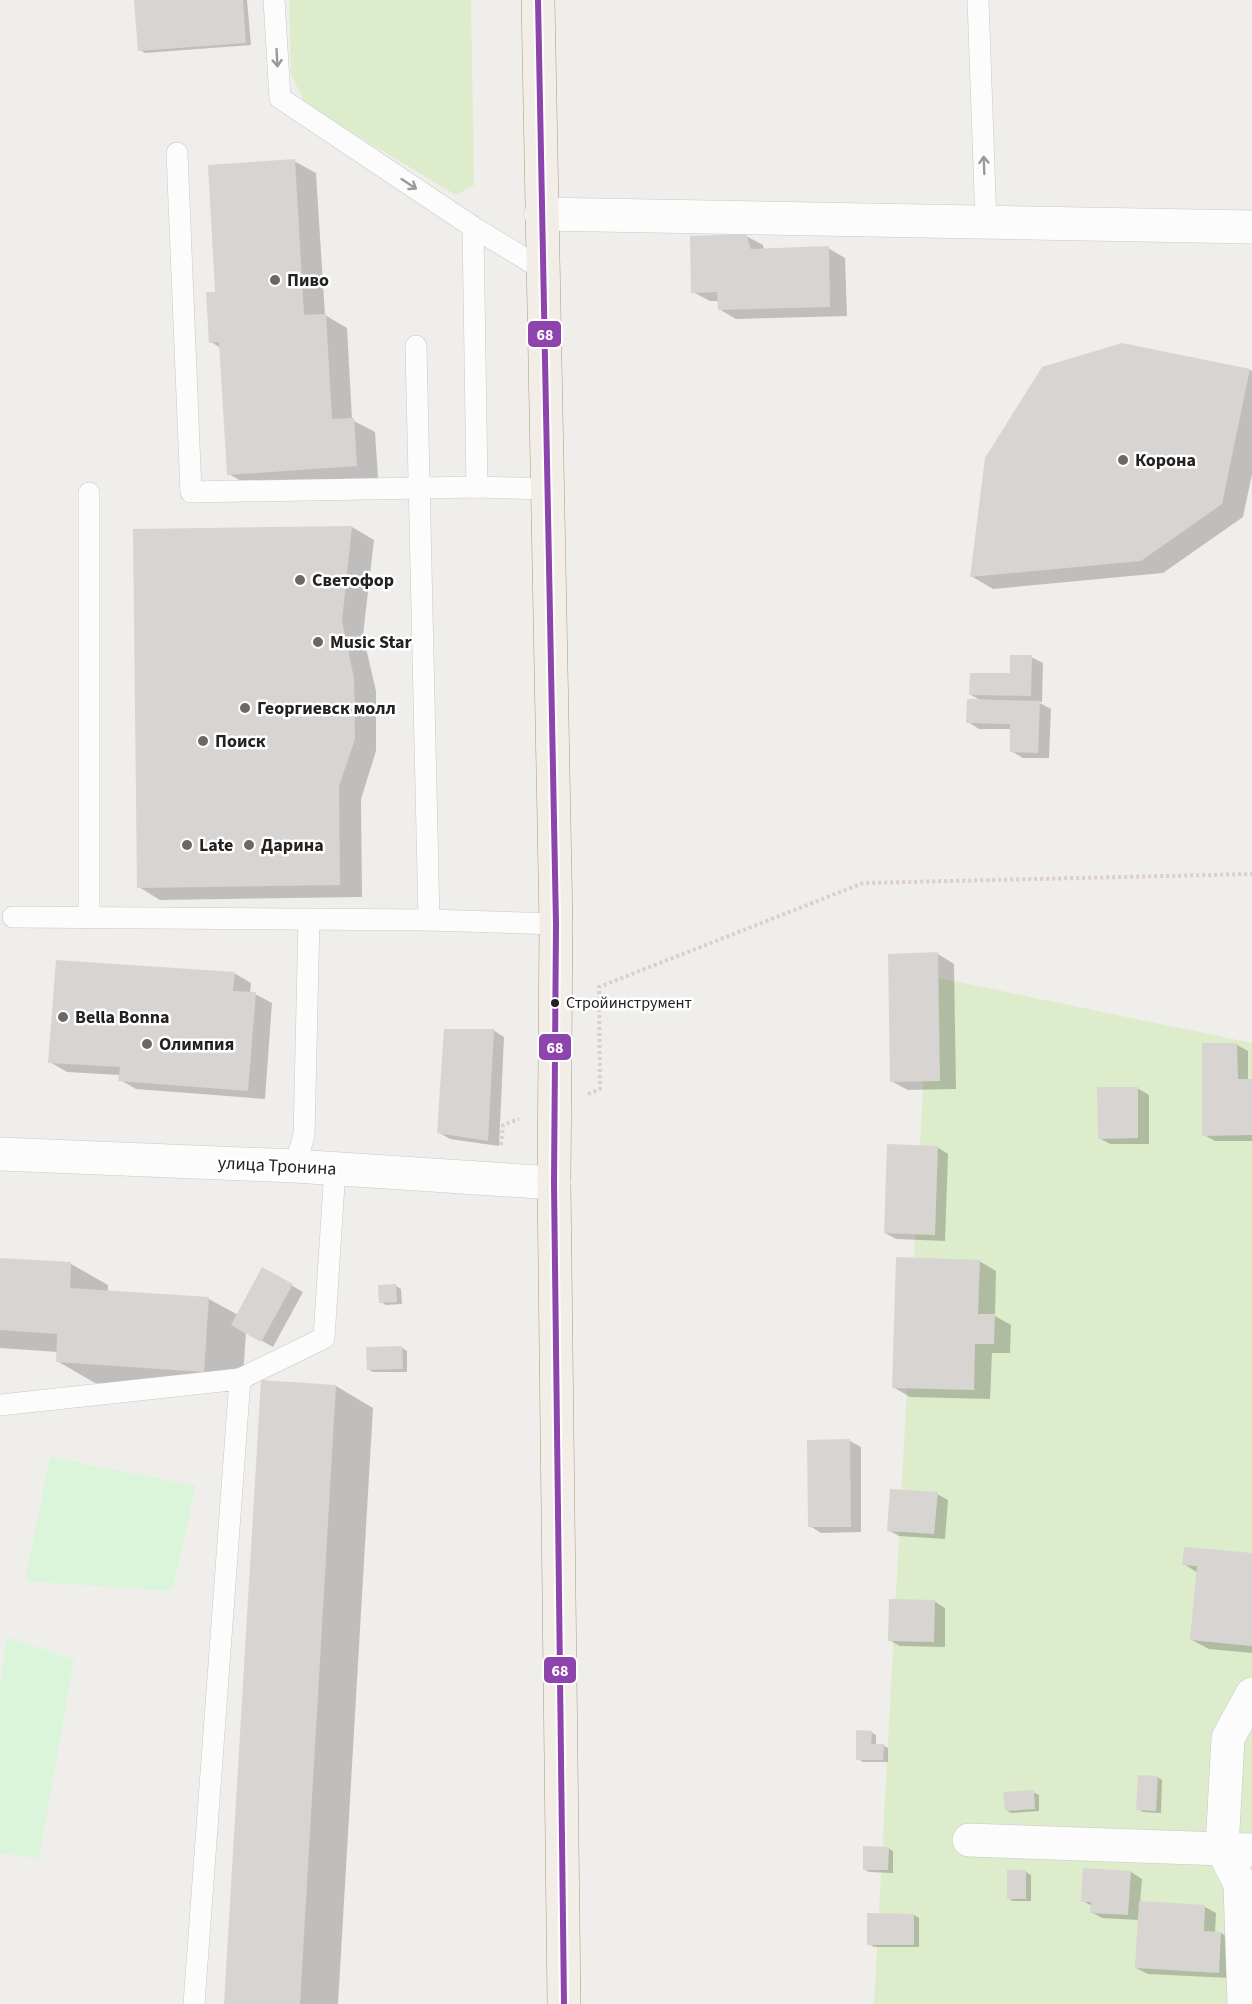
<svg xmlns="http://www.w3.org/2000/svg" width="1252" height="2004" font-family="'Source Sans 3',sans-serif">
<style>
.grass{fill:#ddeccb}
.park{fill:#daf5da}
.shadow{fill:#0003}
.building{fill:#d7d4d2}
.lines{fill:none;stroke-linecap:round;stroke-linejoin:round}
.lane-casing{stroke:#c9c8c7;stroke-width:22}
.street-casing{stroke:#c9c8c7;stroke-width:34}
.primary-casing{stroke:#a79c86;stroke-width:34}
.path{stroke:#dccecd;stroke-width:4;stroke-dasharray:3 3;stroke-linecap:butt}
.lane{stroke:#fdfcfc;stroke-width:21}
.street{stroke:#fdfcfc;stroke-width:33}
.primary{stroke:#f3ede7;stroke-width:33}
.bus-1-casing{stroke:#fff;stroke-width:10}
.bus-1{stroke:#8e44ad;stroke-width:6}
.oneway{stroke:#9a9a9a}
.poi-dot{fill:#6a6968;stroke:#fff;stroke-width:2}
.bus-dot{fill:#222;stroke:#fff;stroke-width:2}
.labels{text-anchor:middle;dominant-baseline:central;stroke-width:5;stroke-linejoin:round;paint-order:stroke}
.bus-label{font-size:16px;fill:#222;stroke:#fff;text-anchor:start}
.poi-label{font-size:18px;font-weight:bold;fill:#222;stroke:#fff;text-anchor:start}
.street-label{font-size:18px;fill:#222;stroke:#fff}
.line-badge{stroke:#fff;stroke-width:2}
.badge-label{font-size:16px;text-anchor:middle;font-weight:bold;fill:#fff}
</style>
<rect width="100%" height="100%" fill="#f0eeeb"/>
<g class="grass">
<path d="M289,0H471L474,185L456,195L306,105L291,74Z"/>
<path d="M929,976L1252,1043V2004H874Z"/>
</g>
<g class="park">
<path d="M50,1457L196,1486L172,1591L25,1581Z"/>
<path d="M7,1637L74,1660L39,1859L0,1853V1683Z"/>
</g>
<g class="shadow">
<path d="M136,0H247L251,45L145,53L140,50Z"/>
<path d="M294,161L316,173L325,315L347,328L352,420L375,432L378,478L251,487L229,474L221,348L211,342L217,293Z"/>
<path d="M746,236L763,245L764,250L828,248L845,258L847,316L736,319L719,309V301H710L693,292Z"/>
<path d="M1250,370L1252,371V474L1243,517L1163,573L993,589L971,576Z"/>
<path d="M352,527L374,540L363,635L376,691V751L361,799L362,897L160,900L139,887L134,531Z"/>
<path d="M1031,657L1043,663L1042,702H1038L1051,709L1049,758H1023L1011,751L1012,729H979L968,722L982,701L971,695L1011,675Z"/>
<path d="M938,954L954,964L956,1089L908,1090L891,1081Z"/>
<path d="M234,973L251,983L250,993L255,994L272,1003L265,1099L136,1089L120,1080V1075L67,1072L50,1062Z"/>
<path d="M493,1030L504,1037L499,1146L450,1139L438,1132Z"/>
<path d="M1203,1045H1237L1248,1051V1081H1252V1141H1215L1204,1135Z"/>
<path d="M1137,1088L1149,1095V1144H1110L1099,1138Z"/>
<path d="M937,1147L948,1154L945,1241L896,1239L885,1233Z"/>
<path d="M0,1259L71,1264L108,1285V1292L209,1299L238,1315L263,1269L303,1292L273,1347L246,1332L242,1393L95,1383L57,1361L58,1352L0,1348Z"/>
<path d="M979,1261L996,1271L995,1316L1011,1325L1010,1353H992L990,1399L910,1397L893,1387Z"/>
<path d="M396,1286L401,1289L402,1304L386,1305L381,1302Z"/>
<path d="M402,1348L407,1351V1372H373L368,1369V1349Z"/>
<path d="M263,1382L336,1386L373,1408L338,2004H226Z"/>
<path d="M850,1441L861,1447V1532L821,1533L810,1526Z"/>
<path d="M937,1494L948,1500L945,1539L899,1536L888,1530Z"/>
<path d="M1252,1554V1653L1209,1649L1192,1640L1198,1573L1184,1564Z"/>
<path d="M934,1601L945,1608V1647L900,1646L889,1640Z"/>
<path d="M871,1732L876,1735V1745H883L888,1748V1762H863L858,1759Z"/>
<path d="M1157,1777L1162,1780L1161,1813L1143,1812L1138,1809Z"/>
<path d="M1033,1792L1039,1795V1811L1011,1813L1006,1810Z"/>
<path d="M888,1848L893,1851V1873L869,1872L864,1869Z"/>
<path d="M1009,1871L1026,1872L1031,1875V1901H1013L1008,1898Z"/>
<path d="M1131,1872L1142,1879L1140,1903L1205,1907L1216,1913L1215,1933H1221L1232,1940L1230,1978L1148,1974L1136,1968L1139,1920L1102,1918L1091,1912L1092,1906L1083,1901Z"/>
<path d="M914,1915L919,1918V1947H874L869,1944Z"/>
</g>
<g class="building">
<path d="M134,0H243L246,43L138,51Z"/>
<path d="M295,159L304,315L326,314L332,419L354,418L357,466L227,475L219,342L209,343L206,292H215L208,165Z"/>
<path d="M746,234L751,249L829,246L830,307L718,310L717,292L691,293L690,236Z"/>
<path d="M1122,343L1250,369L1222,504L1141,561L970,577L985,458L1042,367Z"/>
<path d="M352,526L342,621L354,678L355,739L339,786L340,885L137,888L133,529Z"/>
<path d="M1010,655H1032L1031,696L969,695L970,673H1010Z"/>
<path d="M967,699L1040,701L1038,753L1010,752V724L966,723Z"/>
<path d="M938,952L940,1081L890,1082L888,954Z"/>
<path d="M56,960L235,972L233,991L256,992L248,1091L118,1081L120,1067L48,1063Z"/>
<path d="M444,1029H494L488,1141L437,1133Z"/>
<path d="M1202,1043H1237L1238,1079H1252V1135L1202,1136Z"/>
<path d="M1097,1087H1138V1138L1098,1139Z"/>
<path d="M887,1144L938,1146L935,1235L884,1233Z"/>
<path d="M896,1257L980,1260L978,1314H995L994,1344H975L974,1390L892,1388Z"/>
<path d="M0,1258L71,1262L70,1288L209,1297L204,1372L56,1362L57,1334L0,1330Z"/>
<path d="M262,1267L293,1284L261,1342L231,1325Z"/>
<path d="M396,1284L397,1302L379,1303L378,1285Z"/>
<path d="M402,1346L403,1369L367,1370L366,1347Z"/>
<path d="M261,1380L336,1385L300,2004H224Z"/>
<path d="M850,1439L851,1527H808L807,1440Z"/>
<path d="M890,1489L938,1492L934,1534L887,1531Z"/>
<path d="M1184,1547L1252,1553V1646L1190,1640L1197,1566L1182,1565Z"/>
<path d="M889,1599L935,1600L934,1642L888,1641Z"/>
<path d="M856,1730L872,1731L871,1744H884L883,1760H856Z"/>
<path d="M1138,1775L1158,1776L1156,1811L1136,1810Z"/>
<path d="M1034,1790L1035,1809L1005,1811L1003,1792Z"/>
<path d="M863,1846L889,1847L888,1870H863Z"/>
<path d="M1083,1868L1131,1871L1128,1915L1090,1913L1091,1902H1081Z"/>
<rect x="1007" y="1870" width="19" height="29"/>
<path d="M1139,1901L1205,1905L1204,1931L1221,1932L1219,1973L1135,1968Z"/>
<path d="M867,1913L914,1914V1945H867Z"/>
</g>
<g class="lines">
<defs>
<g id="lane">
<path d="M274,0L280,98L473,227L542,269"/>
<path d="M978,0L986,223"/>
<path d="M177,153L191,492L477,487L548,489"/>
<path d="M473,227L477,487"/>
<path d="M416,346L429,920"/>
<path d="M89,493V918"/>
<path d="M13,917L429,920L556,924"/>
<path d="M295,1166L304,1135L309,919"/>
<path d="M0,1405L240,1379"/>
<path d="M194,2004L240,1379L324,1338L335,1169"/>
</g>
<g id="street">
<path d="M541,214L1252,227"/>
<path d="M0,1154L295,1166L554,1183"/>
<path d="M969,1840L1252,1850"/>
<path d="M1244,2004L1240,1884L1222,1848L1228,1738L1252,1694"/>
</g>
<path id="primary" d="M538,0L556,924L554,1183L564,2004"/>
</defs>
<use href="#lane" class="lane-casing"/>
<use href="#street" class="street-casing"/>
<use href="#primary" class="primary-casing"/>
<g class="path">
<path d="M588,1094L600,1089L599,987L863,883L1252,874"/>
<path d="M501,1145L503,1125L519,1119"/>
</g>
<use href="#lane" class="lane"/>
<use href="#street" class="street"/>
<use href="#primary" class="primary"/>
<defs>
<path id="bus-1" d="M538,0L556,924L554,1183L564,2004"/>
</defs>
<use href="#bus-1" class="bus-1-casing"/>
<use href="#bus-1" class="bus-1"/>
</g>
<defs><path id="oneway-shaft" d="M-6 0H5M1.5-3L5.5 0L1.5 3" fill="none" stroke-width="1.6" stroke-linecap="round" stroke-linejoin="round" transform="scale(1.5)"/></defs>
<g class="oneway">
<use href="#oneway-shaft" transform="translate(277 58) rotate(87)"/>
<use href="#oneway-shaft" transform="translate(984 165) rotate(-92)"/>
<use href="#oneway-shaft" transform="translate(409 184) rotate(34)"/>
</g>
<g class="poi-dot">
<circle cx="275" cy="280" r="6"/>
<circle cx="1123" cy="460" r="6"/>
<circle cx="300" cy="580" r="6"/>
<circle cx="318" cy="642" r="6"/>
<circle cx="245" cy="708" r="6"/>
<circle cx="203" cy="741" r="6"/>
<circle cx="187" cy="845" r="6"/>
<circle cx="249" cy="845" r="6"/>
<circle cx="63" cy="1017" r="6"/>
<circle cx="147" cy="1044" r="6"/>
</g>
<circle class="bus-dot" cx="555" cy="1003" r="5"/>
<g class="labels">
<g class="bus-label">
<text x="566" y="1003">Стройинструмент</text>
</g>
<g class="poi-label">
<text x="287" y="280">Пиво</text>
<text x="1135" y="460">Корона</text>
<text x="312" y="580">Светофор</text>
<text x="330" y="642">Music Star</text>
<text x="257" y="708">Георгиевск молл</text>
<text x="215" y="741">Поиск</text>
<text x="199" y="845">Late</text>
<text x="261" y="845">Дарина</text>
<text x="75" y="1017">Bella Bonna</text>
<text x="159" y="1044">Олимпия</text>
</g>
<g class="street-label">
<text transform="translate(277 1166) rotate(3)">улица Тронина</text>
</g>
</g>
<g class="line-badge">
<rect x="527" y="320" width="35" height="28" rx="6" fill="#8e44ad"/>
<rect x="538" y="1033" width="34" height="28" rx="6" fill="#8e44ad"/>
<rect x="543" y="1656" width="34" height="28" rx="6" fill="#8e44ad"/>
</g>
<g class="badge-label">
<text x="545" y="340">68</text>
<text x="555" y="1053">68</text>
<text x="560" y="1676">68</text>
</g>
</svg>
